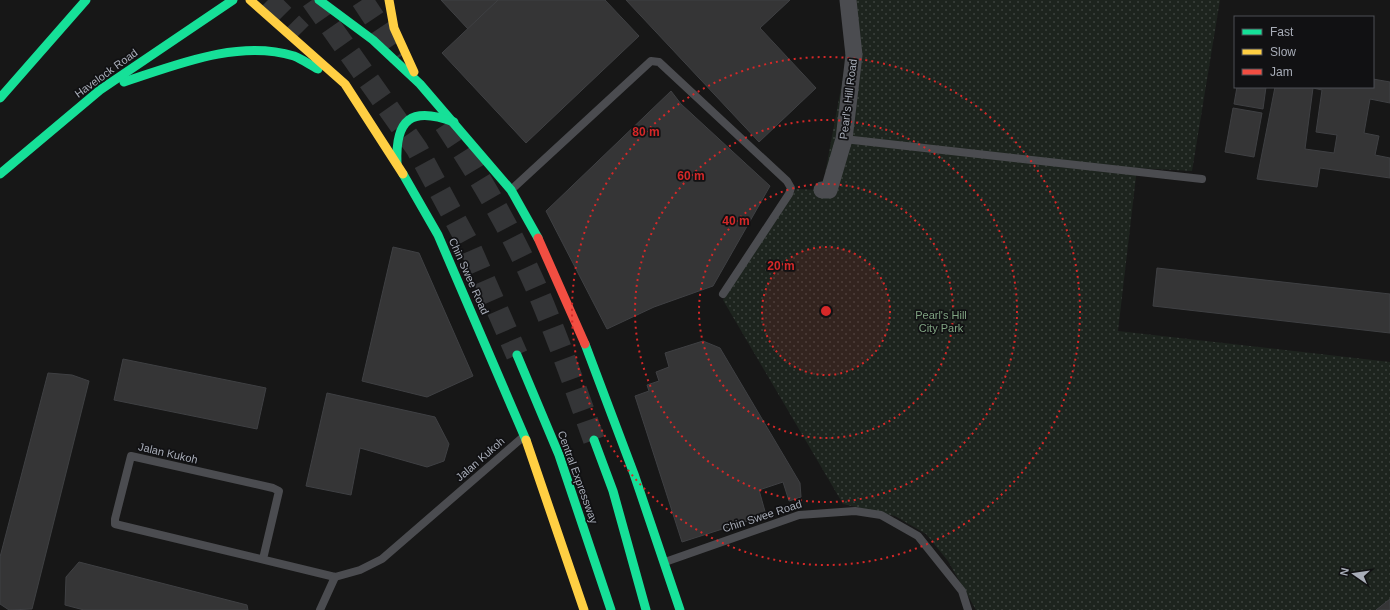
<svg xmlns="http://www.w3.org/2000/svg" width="1390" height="610" font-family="Arial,sans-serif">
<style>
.grass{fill:url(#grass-dots)}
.building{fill:#353536;stroke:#3f4043;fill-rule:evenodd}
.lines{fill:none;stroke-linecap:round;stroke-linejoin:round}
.highway-tunnel{stroke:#343537;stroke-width:22;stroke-dasharray:22 11;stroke-linecap:butt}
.lane{stroke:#4b4c50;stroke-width:8}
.street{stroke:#4b4c50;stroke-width:17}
.fast{stroke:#16e098;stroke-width:9}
.slow{stroke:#ffcf43;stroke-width:9}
.jam{stroke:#f24e42;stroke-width:9}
.ring{fill:none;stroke:#d62828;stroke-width:2;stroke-dasharray:2 4}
.labels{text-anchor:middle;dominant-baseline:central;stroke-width:3.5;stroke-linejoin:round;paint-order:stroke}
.street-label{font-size:11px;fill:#a8adb8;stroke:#111113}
.park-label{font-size:11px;fill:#7fa381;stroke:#111113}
.centre{fill:#d62828;stroke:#111113;stroke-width:2}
.ring-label{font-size:12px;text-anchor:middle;font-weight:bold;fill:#d62828;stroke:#111113;stroke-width:3.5;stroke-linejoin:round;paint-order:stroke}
</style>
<defs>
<pattern id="grass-dots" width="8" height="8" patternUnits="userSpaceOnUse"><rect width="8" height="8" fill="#1d241e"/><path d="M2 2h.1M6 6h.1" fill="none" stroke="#3b413d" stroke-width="1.8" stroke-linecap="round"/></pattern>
</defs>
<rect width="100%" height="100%" fill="#171717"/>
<path class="grass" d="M841,0H1220L1192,171L1137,168L1118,331L1390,362V610H976L948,561L926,534L895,516L843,504L723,300L796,189L822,190L846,61Z"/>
<g class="building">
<path d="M441,0H498L468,29Z"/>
<path d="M498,0H605L639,36L526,143L442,53Z"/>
<path d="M626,0H790L760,28L816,88L759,142Z"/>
<path d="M1373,79L1390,82V103L1370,99L1364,133L1379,136L1375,155L1390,158V178L1320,168L1317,187L1257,179L1275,87H1373ZM1313,88L1322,90L1316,132L1337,135L1334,153L1305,149Z"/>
<path d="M1237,87H1266L1263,109L1234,104Z"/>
<path d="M671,91L681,104L770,186L713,286L654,307L607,329L546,211Z"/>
<path d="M1233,108L1262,113L1254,157L1225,152Z"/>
<path d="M393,247L419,253L473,376L427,397L362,381Z"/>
<path d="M1157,268L1390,294V333L1153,306Z"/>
<path d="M703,341L720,348L800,483L801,497L789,501L783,482L759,490L766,515L682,542L635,396L649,391L647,385L659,381L656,372L669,367L665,353Z"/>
<path d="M123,359L266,388L257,429L114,400Z"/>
<path d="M48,373L72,375L89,381L32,609L9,610L0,604V557Z"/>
<path d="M327,393L435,417L449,444L444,461L427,467L360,448L351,495L306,486Z"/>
<path d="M79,562L247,605L248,610H84L65,605L66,577Z"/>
<path d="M1390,599V610H1376Z"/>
</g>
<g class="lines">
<g class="highway-tunnel">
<path d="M268,0L301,33"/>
<path d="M312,0L417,149L470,247L517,355"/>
<path d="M362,0L400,57"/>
<path d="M445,124C483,181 518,242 544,306C562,350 578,395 594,440"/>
</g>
<g class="lane">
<path d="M844,139L1202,179"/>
<path d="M511,190L651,61L659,62L787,181L791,188L789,194L723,294"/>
<path d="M263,559L279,491L273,488L131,456L115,519V524L335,577L360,570L382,559L523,437"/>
<path d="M665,562L799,515L855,511L881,515L918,536L962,591L968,610"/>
<path d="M320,610L335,577"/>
</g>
<path class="street" d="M822,190H829L844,139L854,55L848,0"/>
<g class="fast">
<path d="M319,0L373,40L420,84L511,190L538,238"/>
<path d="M124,82C176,65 238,39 294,56C302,59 310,65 318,69"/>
<path d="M0,98L86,0"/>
<path d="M397,164C395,119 411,106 454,122"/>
<path d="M0,174L100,90L233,0"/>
<path d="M403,174L438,235L526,440"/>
<path d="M585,344L634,474L680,610"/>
<path d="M517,355L559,455L611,610"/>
<path d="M594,440L613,491L646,610"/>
</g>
<g class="slow">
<path d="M250,0L345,84L403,174"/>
<path d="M389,0L394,28L414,72"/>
<path d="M526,440L584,610"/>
</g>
<path class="jam" d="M538,238L585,344"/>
</g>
<circle cx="826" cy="311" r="64" fill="#d62828" fill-opacity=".12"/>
<g class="ring">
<circle cx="826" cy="311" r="64"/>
<circle cx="826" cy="311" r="127"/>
<circle cx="826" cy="311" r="191"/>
<circle cx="826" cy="311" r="254"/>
</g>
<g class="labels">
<g class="street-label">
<text transform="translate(106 73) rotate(-36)">Havelock Road</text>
<text transform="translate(848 99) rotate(-83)">Pearl's Hill Road</text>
<text transform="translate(469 276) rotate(66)">Chin Swee Road</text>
<text transform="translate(168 453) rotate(13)">Jalan Kukoh</text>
<text transform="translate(480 459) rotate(-41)">Jalan Kukoh</text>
<text transform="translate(578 477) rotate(70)">Central Expressway</text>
<text transform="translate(762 516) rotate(-18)">Chin Swee Road</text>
</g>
<g class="park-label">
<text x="941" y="315">Pearl's Hill<tspan x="941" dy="13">City Park</tspan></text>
</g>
</g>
<circle cx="826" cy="311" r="6" class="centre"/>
<g class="ring-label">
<text x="646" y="136">80 m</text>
<text x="691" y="180">60 m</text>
<text x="736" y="225">40 m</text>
<text x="781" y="270">20 m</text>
</g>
<rect x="1234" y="16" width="140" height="72" fill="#111113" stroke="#4d4f55"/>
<rect x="1242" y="29" width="20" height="6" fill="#16e098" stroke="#4d4f55"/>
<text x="1270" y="36" font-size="12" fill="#a8adb8">Fast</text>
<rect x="1242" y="49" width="20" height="6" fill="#ffcf43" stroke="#4d4f55"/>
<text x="1270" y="56" font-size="12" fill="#a8adb8">Slow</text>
<rect x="1242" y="69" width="20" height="6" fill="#f24e42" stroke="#4d4f55"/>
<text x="1270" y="76" font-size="12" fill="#a8adb8">Jam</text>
<g transform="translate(1354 574) rotate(283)" stroke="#111113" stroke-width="3" paint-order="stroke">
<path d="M0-3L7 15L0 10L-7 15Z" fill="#a8adb8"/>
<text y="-6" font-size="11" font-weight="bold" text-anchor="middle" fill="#a8adb8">N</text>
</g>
</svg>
